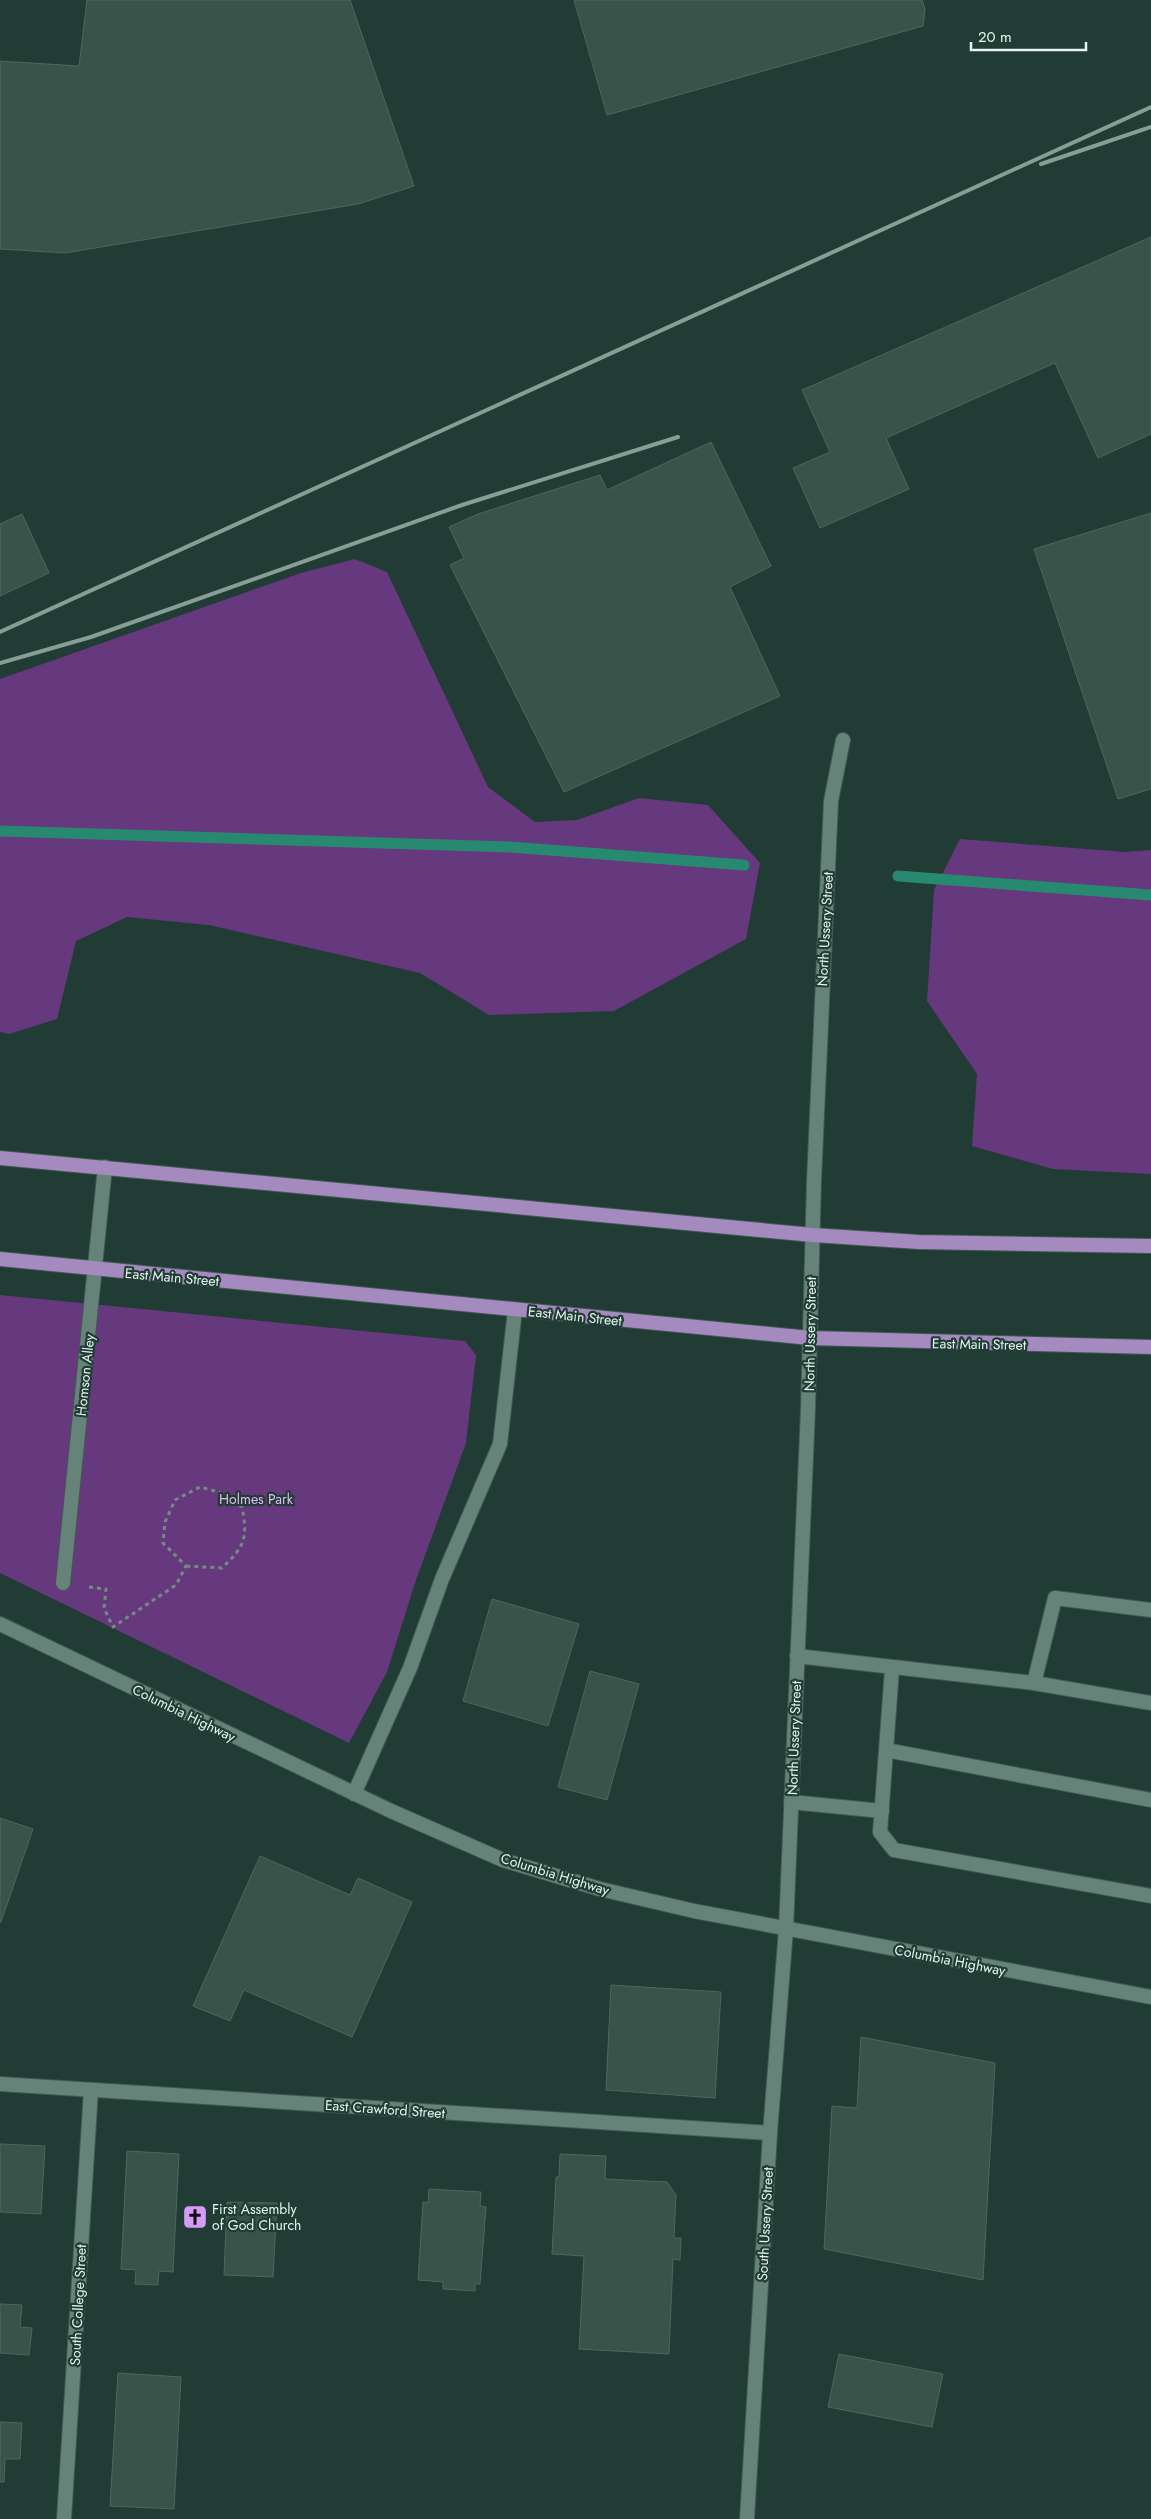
<svg xmlns="http://www.w3.org/2000/svg" width="1151" height="2519" font-family="Jost,sans-serif">
<style>
.green{fill:#66387d}
.lines{fill:none;stroke-linecap:round;stroke-linejoin:round}
.stream{stroke:#288971;stroke-width:11}
.building{fill:#38534a;stroke:#4b685e}
.service-casing{stroke:#415953;stroke-width:16}
.minor-casing{stroke:#415953;stroke-width:16}
.secondary-casing{stroke:#415953;stroke-width:16}
.primary-casing{stroke:#415953;stroke-width:16}
.path{stroke:#748b84;stroke-width:3;stroke-dasharray:4 4;stroke-linecap:butt}
.service{stroke:#668379;stroke-width:14}
.minor{stroke:#668379;stroke-width:14}
.secondary{stroke:#668379;stroke-width:14}
.primary{stroke:#a48abf;stroke-width:14}
.rail{stroke:#879d96;stroke-width:4}
.labels{text-anchor:middle;dominant-baseline:central;stroke-width:4.5;stroke-linejoin:round;paint-order:stroke}
.street-label{font-size:14px;fill:#e4f4ef;stroke:#213c34}
.park-label{font-size:14px;fill:#e1bbf6;stroke:#213c34}
.poi-label{font-size:14px;fill:#e4f4ef;stroke:#213c34;text-anchor:start}
</style>
<rect width="100%" height="100%" fill="#213c34"/>
<g class="green">
<path d="M355,559L387,572L488,787L535,822L577,820L639,798L708,805L760,863L746,939L614,1011L489,1015L420,973L209,925L127,917L76,941L57,1019L9,1034L0,1032V679L301,573Z"/>
<path d="M960,839L1125,852L1151,850V1174L1053,1169L972,1146L977,1074L927,1001L934,890Z"/>
<path d="M0,1295L465,1341L476,1355L466,1443L416,1580L387,1672L349,1743L0,1573Z"/>
</g>
<g class="lines">
<g class="stream">
<path d="M0,831L510,847L744,865"/>
<path d="M898,876L1151,895"/>
</g>
</g>
<g class="building">
<path d="M87,0H350L414,186L358,204L65,253L0,249V61L79,66Z"/>
<path d="M574,0H922L925,9L923,26L607,115Z"/>
<path d="M1151,237V434L1098,458L1055,363L886,438L909,489L820,528L793,468L830,452L802,390Z"/>
<path d="M711,442L771,566L730,587L780,696L564,792L450,565L464,558L449,527L478,514L600,475L607,490Z"/>
<path d="M1151,513V789L1118,799L1034,549Z"/>
<path d="M22,514L49,573L0,596V524Z"/>
<path d="M492,1599L579,1624L548,1726L463,1701Z"/>
<path d="M590,1671L639,1684L607,1800L558,1787Z"/>
<path d="M0,1818L33,1829L1,1922H0Z"/>
<path d="M260,1856L350,1895L358,1878L412,1902L352,2037L244,1990L230,2021L193,2006Z"/>
<path d="M611,1985L721,1992L715,2098L606,2090Z"/>
<path d="M861,2037L995,2063L983,2280L824,2249L832,2106L857,2108Z"/>
<path d="M0,2144L45,2146L41,2214L0,2212Z"/>
<path d="M127,2151L179,2154L173,2272L159,2271L158,2285L135,2284L136,2270L121,2269Z"/>
<path d="M560,2154L606,2156L605,2179L667,2182L676,2195L674,2238H681L680,2260L673,2259L669,2354L579,2349L584,2256L552,2254L556,2177H559Z"/>
<path d="M429,2189L481,2192L480,2206L486,2207L480,2284H475V2291L443,2289V2282L418,2280L423,2202L428,2203Z"/>
<path d="M227,2202L277,2203L273,2277L224,2275Z"/>
<path d="M0,2304L22,2305L20,2327L32,2328L29,2355L0,2353Z"/>
<path d="M839,2354L943,2374L932,2427L828,2407Z"/>
<path d="M118,2373L181,2377L174,2509L110,2506Z"/>
<path d="M0,2422L22,2423L20,2459H5L4,2482H0Z"/>
</g>
<g class="lines">
<defs>
<g id="service">
<path d="M63,1583L105,1167"/>
<path d="M797,1656L1034,1683L1151,1703"/>
<path d="M892,1669L880,1832L894,1850L1151,1896"/>
<path d="M1034,1683L1055,1598L1151,1610"/>
<path d="M886,1750L1151,1800"/>
<path d="M354,1794L410,1668L442,1579L500,1444L515,1310"/>
<path d="M791,1802L882,1811"/>
</g>
<g id="minor">
<path d="M0,2084L770,2133"/>
<path d="M64,2519L91,2090"/>
<path d="M747,2519L770,2133L786,1929L808,1409L814,1181L831,801L843,740"/>
</g>
<path id="secondary" d="M0,1624L391,1811L503,1860L600,1889L694,1911L1151,1997"/>
<g id="primary">
<path d="M0,1158L813,1235L919,1242L1151,1246"/>
<path d="M0,1259L810,1338L1151,1347"/>
</g>
</defs>
<use href="#service" class="service-casing"/>
<use href="#minor" class="minor-casing"/>
<use href="#secondary" class="secondary-casing"/>
<use href="#primary" class="primary-casing"/>
<path class="path" d="M89,1587L106,1589L104,1608L113,1627L176,1585L186,1566L163,1543L165,1522L175,1500L200,1487L219,1492L242,1507C248,1538 245,1546 222,1568L186,1566"/>
<use href="#service" class="service"/>
<use href="#minor" class="minor"/>
<use href="#secondary" class="secondary"/>
<use href="#primary" class="primary"/>
<g class="rail">
<path d="M1041,164L1151,127"/>
<path d="M0,632L1151,107"/>
<path d="M0,663L91,637L462,505L678,437"/>
</g>
</g>
<defs>
<symbol id="church-square" viewBox="-11 -11 22 22"><rect x="-9" y="-9" width="18" height="18" rx="4" fill="#d89af8" stroke="#213c34"/><path d="M-1.2-6h2.4v3.5h3.3v2.4h-3.3V6h-2.4V-.1h-3.3v-2.4h3.3Z" fill="#111"/></symbol>
</defs>
<g fill-rule="evenodd">
<use href="#church-square" x="181" y="2203" width="28" height="28"/>
</g>
<g class="labels">
<g class="street-label">
<text transform="translate(825 929) rotate(-87)">North Ussery Street</text>
<text transform="translate(172 1277) rotate(5)">East Main Street</text>
<text transform="translate(575 1316) rotate(6)">East Main Street</text>
<text transform="translate(810 1334) rotate(-89)">North Ussery Street</text>
<text transform="translate(979 1344) rotate(1)">East Main Street</text>
<text transform="translate(85 1375) rotate(-84)">Homson Alley</text>
<text transform="translate(184 1713) rotate(26)">Columbia Highway</text>
<text transform="translate(794 1738) rotate(-88)">North Ussery Street</text>
<text transform="translate(555 1874) rotate(17)">Columbia Highway</text>
<text transform="translate(950 1960) rotate(11)">Columbia Highway</text>
<text transform="translate(385 2109) rotate(4)">East Crawford Street</text>
<text transform="translate(765 2224) rotate(-87)">South Ussery Street</text>
<text transform="translate(78 2305) rotate(-87)">South College Street</text>
</g>
<g class="park-label">
<text x="256" y="1499">Holmes Park</text>
</g>
<g class="poi-label">
<text x="212" y="2209">First Assembly<tspan x="212" dy="16">of God Church</tspan></text>
</g>
</g>
<path d="M971 42v8h115v-8" fill="none" stroke="#e4f4ef" stroke-width="2.5"/>
<text x="978" y="42" font-size="15" fill="#e4f4ef" stroke="#213c34" stroke-width="4" paint-order="stroke">20 m</text>
</svg>
